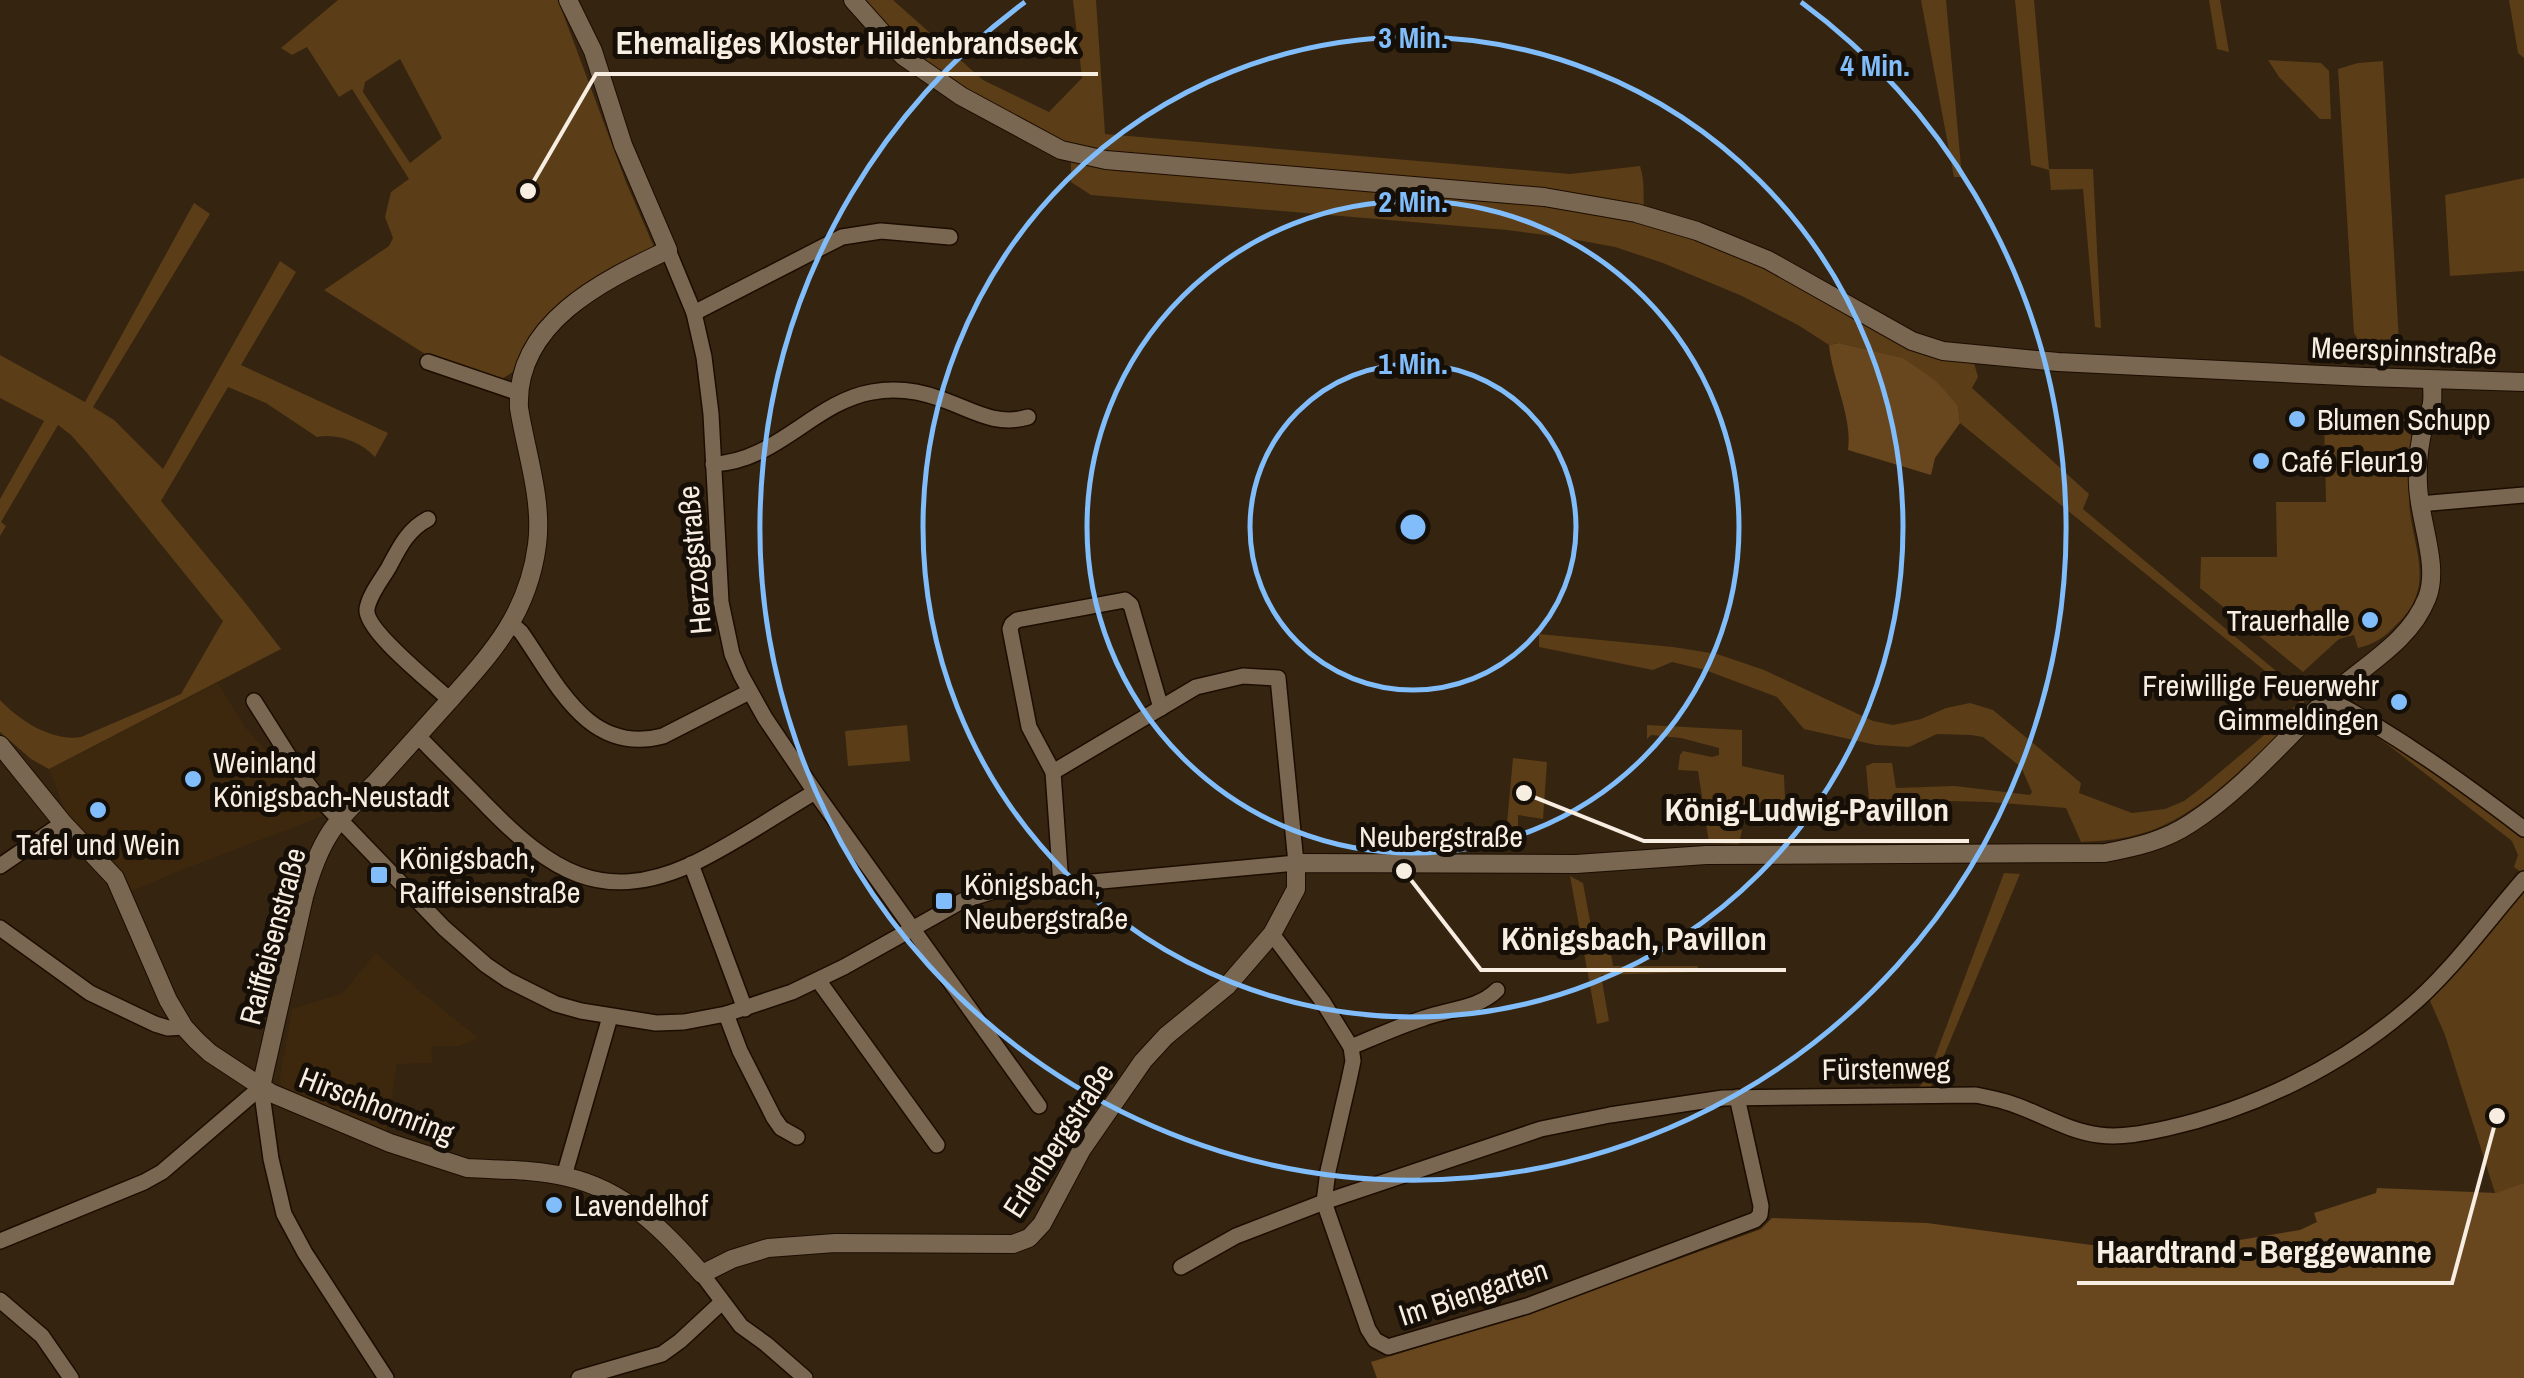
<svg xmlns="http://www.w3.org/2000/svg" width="2524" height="1378" font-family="'Archivo Narrow',sans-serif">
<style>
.built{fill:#3d280d}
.green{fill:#5b3d17;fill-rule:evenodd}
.forest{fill:#68471e}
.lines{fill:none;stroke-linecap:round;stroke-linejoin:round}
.minor-casing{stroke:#1c0d00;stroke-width:18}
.tertiary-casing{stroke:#1c0d00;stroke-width:20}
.minor{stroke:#7a6751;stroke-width:15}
.tertiary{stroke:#7a6751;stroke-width:18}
.ring{fill:none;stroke:#80bdfa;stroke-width:5}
.poi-dot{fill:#80bdfa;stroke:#160f07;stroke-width:4}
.labels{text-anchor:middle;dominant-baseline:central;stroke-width:10;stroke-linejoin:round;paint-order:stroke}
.street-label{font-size:30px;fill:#f8ede1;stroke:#160f07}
.poi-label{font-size:30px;fill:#f8ede1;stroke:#160f07;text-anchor:start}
.centre{fill:#80bdfa;stroke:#160f07;stroke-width:5}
.ring-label{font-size:30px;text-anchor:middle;font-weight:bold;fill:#80bdfa;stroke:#160f07;stroke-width:10;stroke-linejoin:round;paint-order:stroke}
.leader{fill:none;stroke:#f8ede1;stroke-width:4}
.callout-dot{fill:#f8ede1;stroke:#160f07;stroke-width:4}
.callout-label{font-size:32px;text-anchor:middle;font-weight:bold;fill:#f8ede1;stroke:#160f07;stroke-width:10;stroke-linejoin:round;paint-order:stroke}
</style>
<rect width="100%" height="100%" fill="#352410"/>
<g class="built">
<path d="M218,683L245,727L323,816L179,871L132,891L106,854L65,811L49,769Z"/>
<path d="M376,953L418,990L478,1038L458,1046H431L433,1063L397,1064L386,1133L293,1095L279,1083L292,1009L343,993Z"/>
</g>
<g class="green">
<path d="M338,0H558L626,182L654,247L632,260L536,331L514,371L502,379L433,359L324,290L389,246L393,238L385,217L391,192L409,179L352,89L339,97L307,47L292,55L281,48ZM400,59L442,138L410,163L363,92L365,82Z"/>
<path d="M863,0H893L983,80L1049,112L1082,78L1073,0H1096L1105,134L1570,174L1640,166C1645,182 1643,193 1644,209L1101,152L1047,136L909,56Z"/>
<path d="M1921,0H1946L1962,177H1954Z"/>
<path d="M2015,0H2034L2049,169H2093L2101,328L2095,327L2083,189L2051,190L2049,170L2031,165Z"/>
<path d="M2209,0H2220L2229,52L2217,49Z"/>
<path d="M2509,0H2524V58L2518,53Z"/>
<path d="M2268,60L2321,63L2329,71L2331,119H2320L2279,77Z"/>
<path d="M2383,61L2399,342L2359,341L2354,333L2338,69L2358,63Z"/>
<path d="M1071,162L1116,171L1230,177L1431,194L1587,210L1666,230L1727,250L1783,275L1937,357L1974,363L1978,377L1972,388L2089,494L2083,509L2294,686L2291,692L1960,423L1958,406L1902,358L1839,343L1829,345L1798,325L1742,296L1663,263L1615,247L1561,237L1507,230L1091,195L1071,182Z"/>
<path d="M2524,178V271L2450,276L2445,195Z"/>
<path d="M194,203L210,214L93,407L114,420L163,469L280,261L296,272L241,365L388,433L375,457C361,442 337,433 317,437L266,403L228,387L161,501L243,600L281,649L49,769L31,759L0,732V700C19,720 52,742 81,737L181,694L223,621L87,453L71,435L58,425L1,522L6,526L0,536V499L44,421L0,398V355L85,402Z"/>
<path d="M2324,419H2417C2413,445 2408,472 2409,498C2410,546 2439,584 2397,624C2385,637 2375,644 2358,648L2354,635L2339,639L2303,672L2200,588L2201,557H2277L2276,502H2326Z"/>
<path d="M1539,634L1673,647L1717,654L1764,670L1873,721L1893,725L1921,719L1946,708L1970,703L1993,710L2081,783L2079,793L2132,813L2165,809L2184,801L2200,789L2276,725L2300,701H2304V708C2260,751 2198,821 2136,835C2118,840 2099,841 2081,842L2066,808L1989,802L1869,799L1866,766L1873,763H1892L1896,788L1955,786L2030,795L2032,792L2021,767L1983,737L1971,735L1937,734L1909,747L1876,745L1804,729L1777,697L1705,670L1672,662L1653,670L1539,647Z"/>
<path d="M2343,712L2459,786L2524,837V870L2522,873L2514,867L2518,855L2512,841L2387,744L2340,713Z"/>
<path d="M907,725L910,761L848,766L845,731Z"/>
<path d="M1647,725L1742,730V766L1784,775L1785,800L1721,807L1724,825L1742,830L1739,844L1709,843L1698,771L1678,770L1680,755L1683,751L1712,757L1719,755V748L1681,738L1651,735L1647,739Z"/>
<path d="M1513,758L1547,762L1543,819L1518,815V842L1505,846Z"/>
<path d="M2004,873L2020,874L1930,1089L1916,1090L1927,1078Z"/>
<path d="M1570,876L1583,883L1595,948H1610L1613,966H1698V972L1601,975L1609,1021L1597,1024Z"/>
<path d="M2524,883V1334L2496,1196L2445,1035L2427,994Z"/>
</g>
<g class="forest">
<path d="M1839,343L1903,358L1936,381L1958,406L1960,423L1935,458L1931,475L1848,450C1853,419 1832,378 1829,345Z"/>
<path d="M2524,1183V1378H1377L1371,1362L1528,1314L1761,1229L1772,1218L1927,1223L2136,1251L2179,1250L2300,1230L2317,1222L2314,1213L2376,1193L2377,1188L2496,1193Z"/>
</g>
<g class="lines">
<defs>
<g id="minor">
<path d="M668,250L694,313L704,357L711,414L721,602L732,654L741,675L765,718L815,792L1039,1106"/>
<path d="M694,313L842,237L881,231L950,237"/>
<path d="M428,362L519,393"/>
<path d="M713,464C776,462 814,402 872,392C894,388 919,391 941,399C971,409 995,427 1028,417"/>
<path d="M2419,504L2524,495"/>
<path d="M428,519C408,529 399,548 389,567C382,579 369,595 367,609C364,630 433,684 450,700"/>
<path d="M512,624L521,632C557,683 588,756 663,736L749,692"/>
<path d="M2327,698C2397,735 2461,781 2524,829"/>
<path d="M254,701L302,777L317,796L444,928L486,965L508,980L556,1004L581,1011L656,1023L684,1022L726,1014L792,992L844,967L962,901L994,891L1296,863L1278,678L1243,676L1196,687L1053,772"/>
<path d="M418,736C441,760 465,783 488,807C550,870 601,905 690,865C733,845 774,816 815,792"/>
<path d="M691,864L745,1009"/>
<path d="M0,866L63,823"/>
<path d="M1061,885L1053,772L1029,727L1010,629L1012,624L1017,620L1125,600L1131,605L1161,708"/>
<path d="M0,928L90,993L155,1024L168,1028L184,1027"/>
<path d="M1272,934L1323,1002L1351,1047L1353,1061L1349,1080L1328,1171L1324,1202L1368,1329L1375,1340L1388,1347L1527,1306L1755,1220L1760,1215L1761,1206L1737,1097"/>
<path d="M818,980L937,1145"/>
<path d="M726,1014L740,1051L774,1118L781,1128L797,1137"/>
<path d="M1351,1047C1375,1037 1399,1026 1424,1018C1449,1009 1478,1009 1497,990"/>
<path d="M261,1087L271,1159L284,1214L305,1253L386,1378"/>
<path d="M564,1176L610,1017"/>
<path d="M0,1241L144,1182L162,1172L261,1087"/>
<path d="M1181,1267L1236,1236L1324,1202L1541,1129L1610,1115L1723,1098L1976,1095C1986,1097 1996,1099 2006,1102C2037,1111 2066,1131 2099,1135C2122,1138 2145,1133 2168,1128C2253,1109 2339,1067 2406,1010C2448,976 2488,920 2524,879"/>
<path d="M702,1274L741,1326L766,1344L805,1378"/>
<path d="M0,1300L42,1336L71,1378"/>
<path d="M579,1378L662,1354L680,1341L722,1302"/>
</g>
<g id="tertiary">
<path d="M853,0L903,56L961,96L1061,150L1106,160L1544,197L1636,213L1697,231L1768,260L1912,341L1943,351L2058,362L2365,377L2524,382"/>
<path d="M0,745L63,823L115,878L168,1000L184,1027L196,1040L210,1053L271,1093L390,1143L467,1168C499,1170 535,1169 567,1177C625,1190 665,1231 702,1274L732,1259L768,1248L835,1243L1013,1244L1029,1238L1042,1224L1082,1149L1143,1061L1166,1036L1227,986L1272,934L1296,889V863L1576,864L1706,855L2105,853C2136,847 2164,841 2191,823C2242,790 2282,742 2326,700C2360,667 2409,644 2427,598C2440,566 2419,520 2418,485C2417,465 2419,444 2424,425C2426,418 2431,411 2432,403C2433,396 2432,388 2432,380"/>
<path d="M261,1087L304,897C310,875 317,853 330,833C342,814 360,798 376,782C400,755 424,729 448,702C492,653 528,614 537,545C543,500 526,452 519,408C515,323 602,281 668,250L623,145L593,51L568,0"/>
</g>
</defs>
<use href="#minor" class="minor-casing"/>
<use href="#tertiary" class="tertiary-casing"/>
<use href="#minor" class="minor"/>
<use href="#tertiary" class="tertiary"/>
</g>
<g class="ring">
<circle cx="1413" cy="527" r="163"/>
<circle cx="1413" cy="527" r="326"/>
<circle cx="1413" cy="527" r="490"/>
<path d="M1801 2A653 653 0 1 1 1025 2"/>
</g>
<g class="poi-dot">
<circle cx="2297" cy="419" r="10"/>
<circle cx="2261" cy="461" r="10"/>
<circle cx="2370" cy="620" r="10"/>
<circle cx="2399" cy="702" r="10"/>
<circle cx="193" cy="779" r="10"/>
<circle cx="98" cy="810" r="10"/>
<rect x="369" y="865" width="20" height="20" rx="5"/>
<rect x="934" y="891" width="20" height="20" rx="5"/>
<circle cx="554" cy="1205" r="10"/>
</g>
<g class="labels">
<g class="street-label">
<text transform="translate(2404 350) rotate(2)">Meerspinnstraße</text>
<text transform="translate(694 560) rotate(-95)">Herzogstraße</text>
<text x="1441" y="836">Neubergstraße</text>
<text transform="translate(272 936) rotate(-75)">Raiffeisenstraße</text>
<text transform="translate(1886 1068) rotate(-1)">Fürstenweg</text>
<text transform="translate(377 1105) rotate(21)">Hirschhornring</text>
<text transform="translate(1058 1140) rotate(-57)">Erlenbergstraße</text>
<text transform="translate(1473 1292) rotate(-18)">Im Biengarten</text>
</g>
<g class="poi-label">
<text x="2317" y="419">Blumen Schupp</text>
<text x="2281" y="461">Café Fleur19</text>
<text x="2350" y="620" text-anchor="end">Trauerhalle</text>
<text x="2379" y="685" text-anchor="end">Freiwillige Feuerwehr<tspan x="2379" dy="34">Gimmeldingen</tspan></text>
<text x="213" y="762">Weinland<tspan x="213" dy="34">Königsbach-Neustadt</tspan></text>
<text x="98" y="844" text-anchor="middle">Tafel und Wein</text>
<text x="399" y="858">Königsbach,<tspan x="399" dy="34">Raiffeisenstraße</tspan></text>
<text x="964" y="884">Königsbach,<tspan x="964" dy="34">Neubergstraße</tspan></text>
<text x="574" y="1205">Lavendelhof</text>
</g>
</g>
<circle cx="1413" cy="527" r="15" class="centre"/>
<g class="ring-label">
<text x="1413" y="48">3 Min.</text>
<text x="1875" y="76">4 Min.</text>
<text x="1413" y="212">2 Min.</text>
<text x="1413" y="374">1 Min.</text>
</g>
<path class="leader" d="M528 191L596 74H1098M1524 793L1644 841H1969M1404 871L1481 970H1786M2497 1116L2452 1283H2077"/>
<g class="callout-dot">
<circle cx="528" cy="191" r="10"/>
<circle cx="1524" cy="793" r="10"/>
<circle cx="1404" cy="871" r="10"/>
<circle cx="2497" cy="1116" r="10"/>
</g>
<g class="callout-label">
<text x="847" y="54">Ehemaliges Kloster Hildenbrandseck</text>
<text x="1807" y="821">König-Ludwig-Pavillon</text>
<text x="1634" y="950">Königsbach, Pavillon</text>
<text x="2264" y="1263">Haardtrand - Berggewanne</text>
</g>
</svg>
